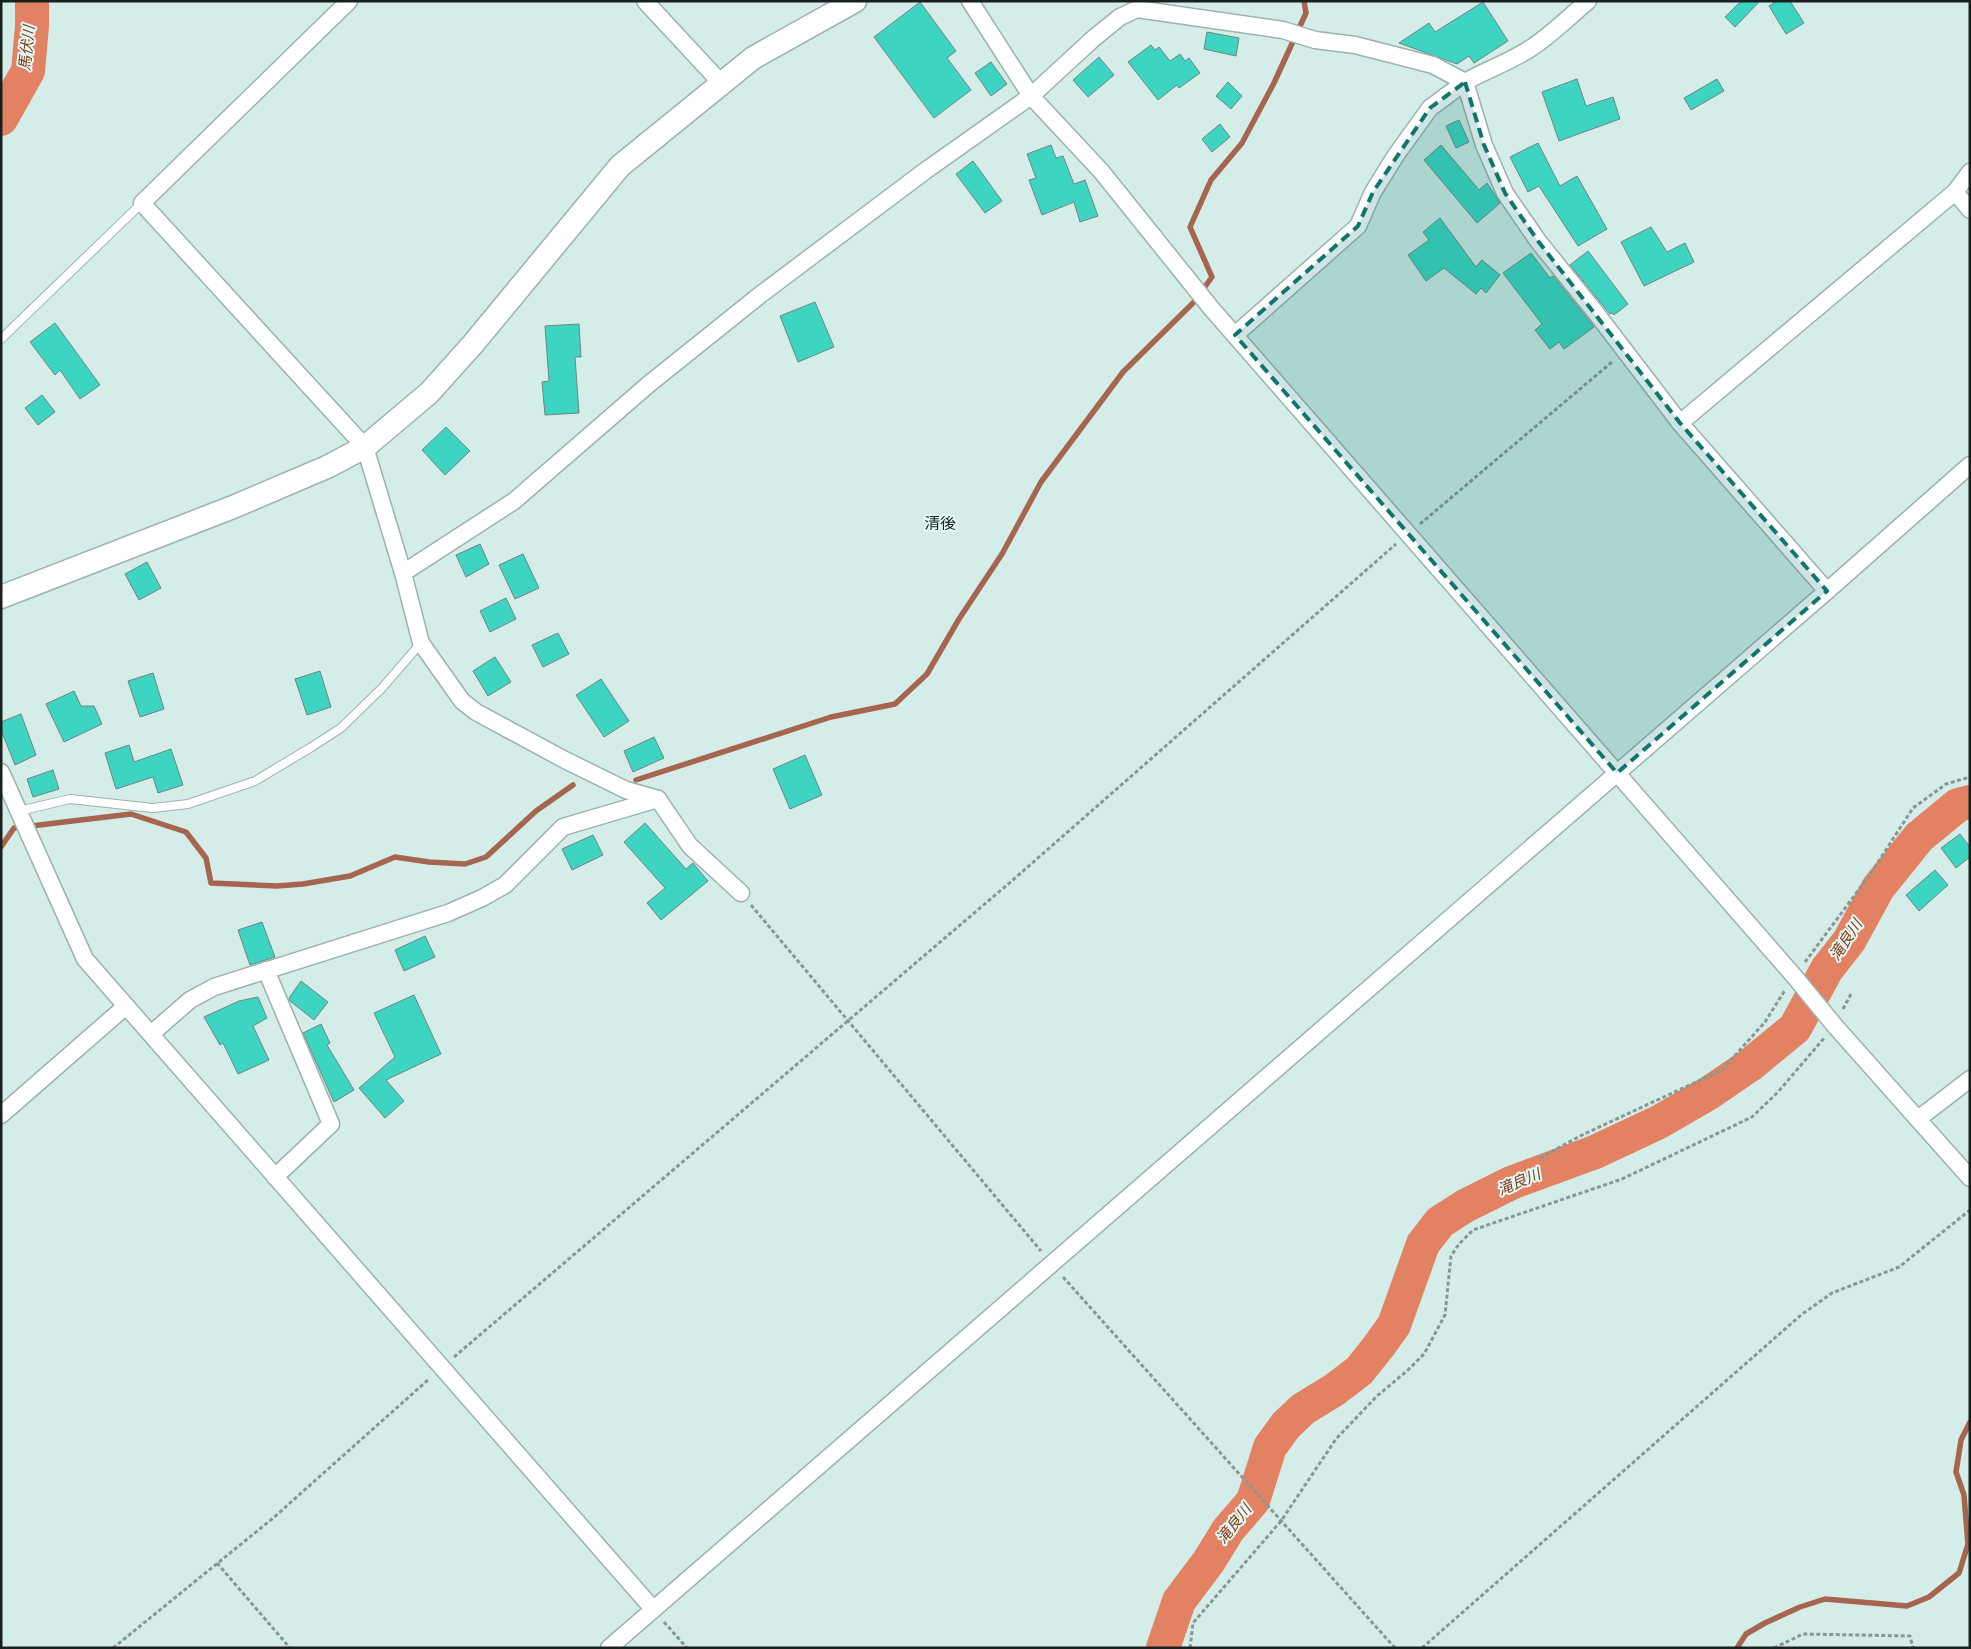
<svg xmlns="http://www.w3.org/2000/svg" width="1971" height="1649" font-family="Raleway,'Noto Sans JP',sans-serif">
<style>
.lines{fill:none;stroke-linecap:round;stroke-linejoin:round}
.stream{stroke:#a5654e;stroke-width:5.5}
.river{stroke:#e28262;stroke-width:34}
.building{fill:#3dd4c1;stroke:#6f8581}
.lane-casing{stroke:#9bb2ae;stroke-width:10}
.street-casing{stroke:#9bb2ae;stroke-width:19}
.secondary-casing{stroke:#9bb2ae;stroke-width:25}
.path{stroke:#869894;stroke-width:3;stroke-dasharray:4 2.5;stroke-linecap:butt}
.lane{stroke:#fff;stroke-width:8}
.street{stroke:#fff;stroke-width:16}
.secondary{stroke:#fff;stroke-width:22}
.marked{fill:#0f766e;fill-opacity:0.2;stroke:#0f766e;stroke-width:4;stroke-dasharray:10 6;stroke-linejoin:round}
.labels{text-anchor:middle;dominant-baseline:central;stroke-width:4;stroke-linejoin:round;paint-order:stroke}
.water-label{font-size:15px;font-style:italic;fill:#893313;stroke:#e2fbf6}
.quarter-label{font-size:16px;fill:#18211f;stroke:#e2fbf6}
</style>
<rect width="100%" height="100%" fill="#d5ede8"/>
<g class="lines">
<g class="stream">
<path d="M636,780L831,717L895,704L927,674L959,619L1002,554L1041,482L1123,372L1193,303L1212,277L1190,227L1211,180L1242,143L1274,83L1306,13L1304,1"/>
<path d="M1,847L14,828L131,814L186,832L206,858L211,883L277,886L303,884L350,876L395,857L429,862L465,864L486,857L536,811L573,785"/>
<path d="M1737,1648L1746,1634L1765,1623L1800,1607L1825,1599L1907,1606L1929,1597L1959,1573L1968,1544L1964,1495L1956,1472L1961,1440L1970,1422"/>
</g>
<g class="river">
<path d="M1,119L28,71L32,26V1"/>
<path d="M1163,1648L1179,1601L1209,1561L1228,1530L1253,1501L1270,1447L1286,1425L1303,1409L1334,1390L1359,1371L1379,1346L1394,1325L1423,1244L1440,1222L1465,1206L1511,1183L1595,1152L1659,1122L1709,1093L1750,1065L1795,1028L1827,969L1849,941L1878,888L1919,837L1958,805L1970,802"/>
</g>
</g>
<g class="building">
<path d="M1741,1H1760L1735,27L1725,17Z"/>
<path d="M1777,1H1790L1804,23L1786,34L1769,6Z"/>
<path d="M920,2L956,51L947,58L971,90L934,118L874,37Z"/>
<path d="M1483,2L1508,41L1474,63L1469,56L1457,64L1399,43L1429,23L1435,32Z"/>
<path d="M1207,32L1239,38L1236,56L1204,49Z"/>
<path d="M1151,45L1155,50L1159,47L1170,61L1180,54L1185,61L1189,58L1200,73L1179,88L1177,85L1158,100L1128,62Z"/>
<path d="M1099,57L1114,75L1088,97L1073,80Z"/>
<path d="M991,62L1007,84L991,96L975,73Z"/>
<path d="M1577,79L1586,106L1613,97L1620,119L1559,141L1542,92Z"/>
<path d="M1717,79L1724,91L1691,110L1684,98Z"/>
<path d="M1228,82L1242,96L1231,109L1216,96Z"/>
<path d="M1459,120L1469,142L1456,148L1446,126Z"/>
<path d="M1220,124L1230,137L1212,152L1202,139Z"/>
<path d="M1538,143L1560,186L1577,176L1607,229L1578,246L1539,186L1528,192L1510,157Z"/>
<path d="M1051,145L1056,158L1063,156L1074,184L1085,180L1098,216L1080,222L1074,202L1042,215L1029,180L1036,178L1027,154Z"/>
<path d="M1441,145L1479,190L1487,183L1500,203L1477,223L1424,160Z"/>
<path d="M973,161L1002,201L985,213L956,174Z"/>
<path d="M1440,218L1476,267L1482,260L1500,275L1486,293L1481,288L1476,294L1444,268L1426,281L1408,255L1429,240L1423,232Z"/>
<path d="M1651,227L1667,252L1685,243L1694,262L1644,286L1621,242Z"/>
<path d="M1588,251L1628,304L1614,315L1612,313L1610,314L1570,265Z"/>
<path d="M1531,253L1550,278L1553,276L1594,327L1564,349L1559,342L1550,349L1535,330L1542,324L1503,273Z"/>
<path d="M815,302L834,347L798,362L780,316Z"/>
<path d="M55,323L100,385L80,399L60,370L55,375L30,342Z"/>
<path d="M579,324L581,357H575L579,413L545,415L542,382L549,381L545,326Z"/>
<path d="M42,395L55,412L38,425L25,408Z"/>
<path d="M446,427L470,451L445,475L422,450Z"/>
<path d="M480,544L489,564L466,577L456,555Z"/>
<path d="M523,554L539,588L515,599L499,565Z"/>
<path d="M147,562L161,588L139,600L125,574Z"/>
<path d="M506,598L516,619L490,632L480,611Z"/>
<path d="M558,633L569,654L543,667L532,645Z"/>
<path d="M495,657L511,682L488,696L473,671Z"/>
<path d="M320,671L331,707L307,715L295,679Z"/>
<path d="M153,673L164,709L140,717L128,681Z"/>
<path d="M601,679L629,721L604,737L576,695Z"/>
<path d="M74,691L81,706H94L102,724L64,742L46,704Z"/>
<path d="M21,714L36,755L15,765L1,730V722Z"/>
<path d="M654,737L664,758L633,772L624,751Z"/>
<path d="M129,745L134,762L171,749L183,785L158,793L153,777L116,789L105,753Z"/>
<path d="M805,755L822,795L790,809L773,769Z"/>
<path d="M53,770L59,789L33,797L27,779Z"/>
<path d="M645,823L686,869L693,863L708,881L661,920L647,903L665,888L624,842Z"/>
<path d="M1960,834L1970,847V857L1956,868L1941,848Z"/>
<path d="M593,835L603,855L572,870L562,849Z"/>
<path d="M1935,870L1948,885L1919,911L1906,895Z"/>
<path d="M262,922L275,957L250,965L238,930Z"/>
<path d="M425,936L435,957L404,971L395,950Z"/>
<path d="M301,981L328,1002L314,1020L290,1001L289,998Z"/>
<path d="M414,995L441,1054L386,1080L404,1101L385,1118L359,1088L395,1057L374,1013Z"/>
<path d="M258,997L267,1018L253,1026L269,1060L238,1074L223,1043L220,1045L204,1017L239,1001Z"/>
<path d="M321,1024L330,1043L327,1045L354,1090L334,1102L303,1033Z"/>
</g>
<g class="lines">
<defs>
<g id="lane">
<path d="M1,339L142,203"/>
<path d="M19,811L70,799L153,808L188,804L255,781L310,748L341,728L382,688L421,643"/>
</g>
<g id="street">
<path d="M349,1L142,203L365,447L403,573L421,643L462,701L476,712L565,760L626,790L658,799L690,846L741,893"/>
<path d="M645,1L722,84"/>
<path d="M970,1L1031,96L1101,171L1211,308L1794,976L1835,1026L1970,1178"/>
<path d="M1955,192L1970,210"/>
<path d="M1235,335L1358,226L1373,192L1396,155L1430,108L1465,82L1484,145L1505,193L1538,241L1596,313L1680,423L1827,591"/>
<path d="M1680,423L1955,192L1970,172"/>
<path d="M403,573L514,501L649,384L760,295L925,171L1031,96L1094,38L1120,17L1137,9L1283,30L1315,40L1355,45L1433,65L1465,82C1486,70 1510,62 1531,48C1551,35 1569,17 1588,1"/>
<path d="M1,772L85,959L653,1609"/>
<path d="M266,970L331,1124L275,1177"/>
<path d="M151,1034L190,1000L214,987L448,913L482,898L505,885L563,827L658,799"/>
<path d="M1,1115L126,1006"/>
<path d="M1918,1119L1970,1079"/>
<path d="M609,1648L1827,591L1970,465"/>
</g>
<path id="secondary" d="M1,597L233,507L327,467L365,447L429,393L473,344L620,166L753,58L855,1"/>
</defs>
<use href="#lane" class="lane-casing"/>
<use href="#street" class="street-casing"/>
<use href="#secondary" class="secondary-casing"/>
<g class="path">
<path d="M1420,524L1612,362"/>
<path d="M751,905L1041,1251"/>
<path d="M1805,962L1869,876L1913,808L1946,784L1970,777"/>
<path d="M1843,1009L1852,992"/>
<path d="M1540,1158L1582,1135L1722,1070L1765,1022L1785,990"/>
<path d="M1063,1277L1395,1648"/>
<path d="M454,1357L1014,879L1396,544"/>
<path d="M217,1563L290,1648"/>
<path d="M664,1622L687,1648"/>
<path d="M113,1648L272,1519L429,1379"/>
<path d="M1190,1648L1193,1623L1281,1521L1336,1439L1377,1396L1408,1370L1424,1354L1445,1315L1451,1256L1459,1244L1473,1230L1622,1179L1752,1117L1778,1092L1825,1037"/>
<path d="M1422,1648L1801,1315L1832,1293L1899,1267L1970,1210"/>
<path d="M1774,1648L1803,1634L1910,1636L1913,1648"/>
</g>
<use href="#lane" class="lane"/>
<use href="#street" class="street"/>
<use href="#secondary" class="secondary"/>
</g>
<path class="marked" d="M1465,82L1484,145L1505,193L1538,241L1680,423L1827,591L1617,773L1235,335L1358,226L1373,192L1430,108Z"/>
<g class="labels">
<g class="water-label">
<text transform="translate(27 48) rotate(-84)">馬伏川</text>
<text transform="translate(1846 940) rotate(-56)">滝良川</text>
<text transform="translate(1519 1182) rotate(-23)">滝良川</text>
<text transform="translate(1234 1524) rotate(-51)">滝良川</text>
</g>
<g class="quarter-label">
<text x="940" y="523">清後</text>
</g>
</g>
<rect width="1971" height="1649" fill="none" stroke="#18211f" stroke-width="5"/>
</svg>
